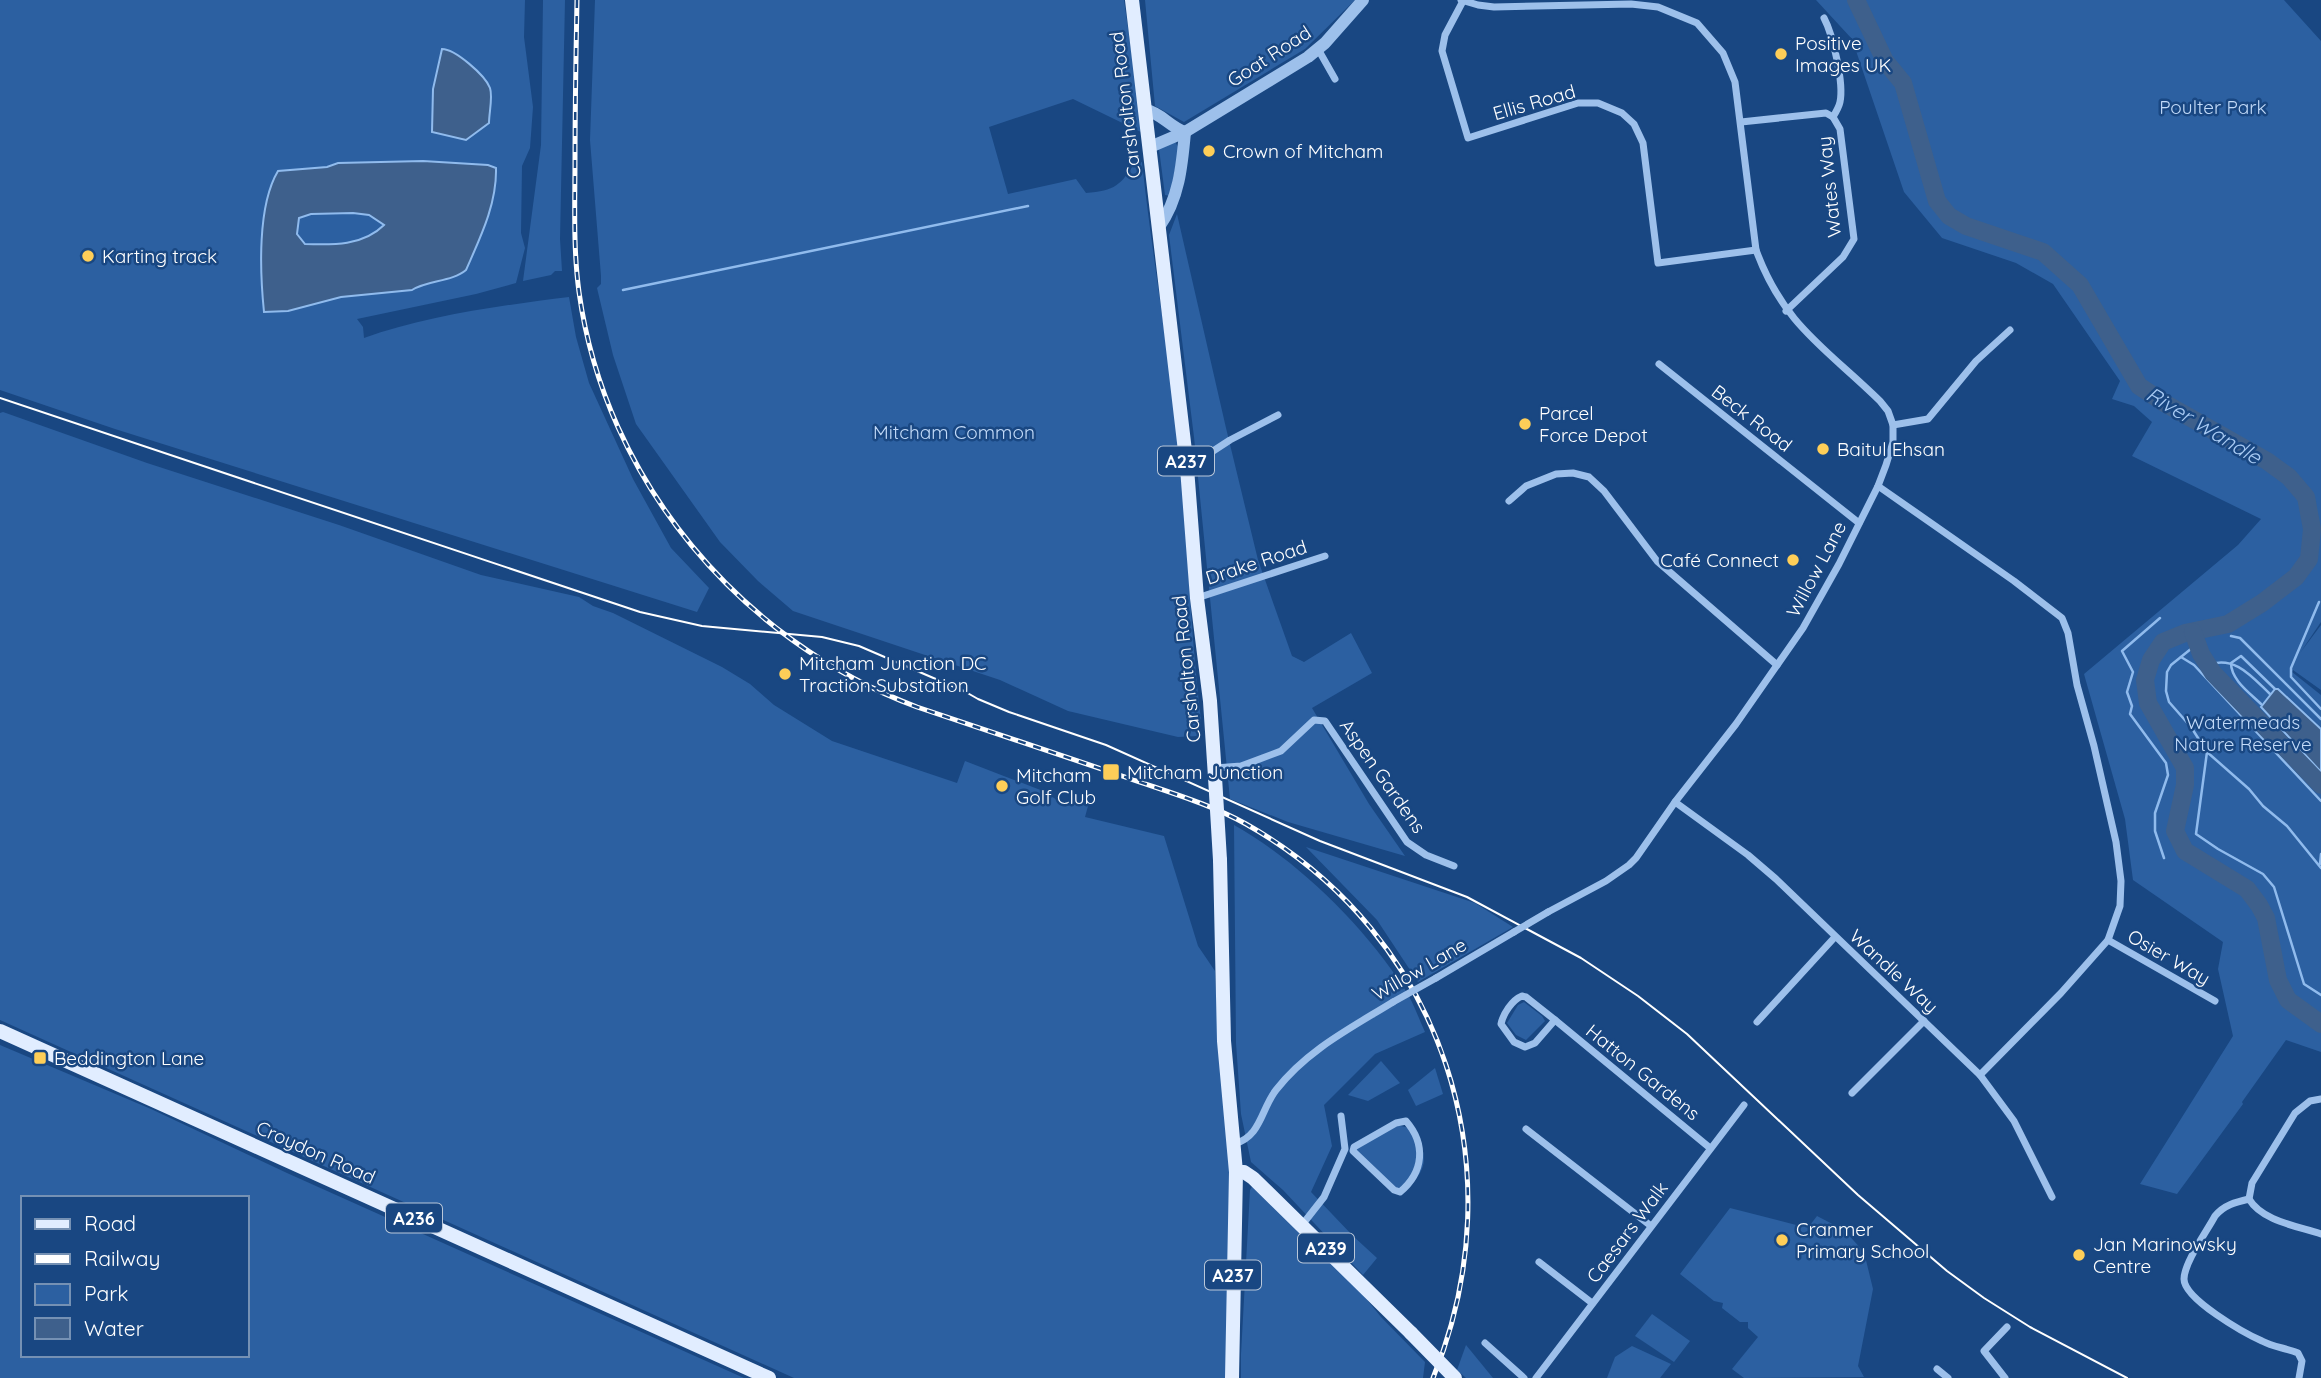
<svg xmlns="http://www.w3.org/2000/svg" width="2321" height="1378" font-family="Quicksand,sans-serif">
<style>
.green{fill:#2c60a1;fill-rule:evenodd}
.water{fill:#3e608c;stroke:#90bbed;stroke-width:2;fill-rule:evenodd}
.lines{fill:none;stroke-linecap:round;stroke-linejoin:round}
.stream{stroke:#90bbed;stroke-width:2.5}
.river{stroke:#3e608c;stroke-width:18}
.minor{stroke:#9dc0eb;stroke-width:7}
.tertiary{stroke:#9dc0eb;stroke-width:12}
.primary{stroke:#e1edff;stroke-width:14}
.tram{stroke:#fff;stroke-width:2}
.rail-casing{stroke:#fff;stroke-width:5}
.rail{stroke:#194782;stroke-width:2.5;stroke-dasharray:8;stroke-linecap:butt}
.minor-bridge{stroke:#9dc0eb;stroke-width:7}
.primary-bridge{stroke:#e1edff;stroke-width:14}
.poi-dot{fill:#fece58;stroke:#194782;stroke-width:2.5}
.labels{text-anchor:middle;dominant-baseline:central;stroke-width:5;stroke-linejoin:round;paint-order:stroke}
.shield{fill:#194782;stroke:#bac8da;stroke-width:2}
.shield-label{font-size:18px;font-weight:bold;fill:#fff}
.poi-label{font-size:19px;fill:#fff;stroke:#194782;text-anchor:start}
.street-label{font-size:19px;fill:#fff;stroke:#194782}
.park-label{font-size:19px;fill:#c2daf8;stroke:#194782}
.water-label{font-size:21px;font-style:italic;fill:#a8caf3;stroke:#194782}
</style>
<rect width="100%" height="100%" fill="#194782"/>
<g class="green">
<path d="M0,0H525L524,37L533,107L530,148L522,166L521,233L525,248L516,283L476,294L357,319L363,327L364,338C425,316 504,305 569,297L576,337L589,383L633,479L671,548L709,588L697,612L115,429L0,390Z"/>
<path d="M543,0H565L560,239L562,271H555L551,275L523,281L541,145Z"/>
<path d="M595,0H1124L1143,133L1073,99L989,127L1008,194L1076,179L1086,193C1115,191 1121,185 1136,161L1142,162C1153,265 1172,367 1181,470C1188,553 1191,637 1201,720L1198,736L1178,737L1068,711L1000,680L793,611L758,581L720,542L636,424L613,355L597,288L601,284V276L590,140Z"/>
<path d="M1145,0H1355L1305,49L1184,122L1155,106Z"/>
<path d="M1816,0H2284L2321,41V622L2300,653L2321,625V690L2293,670L2292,672L2321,695V1052L2286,1040L2242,1102L2243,1104L2177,1194L2140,1184L2233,1036L2218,969L2223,942L2133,880L2125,819L2084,674L2238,545L2261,519L2132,456L2152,422L2134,406L2112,399L2120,381L2053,284L2016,263L1942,238L1904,192L1852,39Z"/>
<path d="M1175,142L1179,148L1170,196L1165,195L1159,149Z"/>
<path d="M1177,214L1226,428L1258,560L1292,656L1304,662L1351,633L1372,673L1312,708L1369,804L1405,856L1288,822L1230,799L1194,437L1169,235Z"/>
<path d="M3,412L147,463L339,525L481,575L579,597L593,606L613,613L722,667L750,684L774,705L832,741L957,783L965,761L1043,791L1057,800L1088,806L1085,817L1164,836L1198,946L1215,971L1218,1038L1231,1165L1226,1378H794L0,1020V413Z"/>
<path d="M1234,825C1298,861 1364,926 1404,988C1413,1001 1418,1017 1425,1032L1375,1054L1324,1105L1332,1146L1311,1192L1353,1236L1377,1258L1363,1275L1283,1190L1251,1162L1241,1114L1236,1043Z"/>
<path d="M1306,847L1475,903L1513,927L1418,982L1377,920Z"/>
<path d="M1524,1002L1542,1016L1545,1021L1526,1040L1516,1035L1507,1023L1518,1005Z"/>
<path d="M0,1045L151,1109L287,1173L744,1378H0ZM23,1198H247V1355H23Z"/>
<path d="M1381,1061L1400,1083L1368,1101L1348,1095Z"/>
<path d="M1435,1068L1443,1094L1416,1106L1408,1090Z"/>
<path d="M1396,1125L1410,1128C1420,1141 1431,1159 1418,1176C1413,1181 1404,1185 1398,1189L1355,1151V1148Z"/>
<path d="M1253,1185L1355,1285L1381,1317L1425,1362L1423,1378H1241V1354L1250,1190Z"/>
<path d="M1730,1208L1800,1226L1810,1225L1817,1216L1844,1230L1864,1252L1873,1289L1858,1366L1864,1377L1744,1378L1732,1369L1758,1337L1748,1328V1322H1740L1722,1308L1723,1303L1714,1301L1680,1274Z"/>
<path d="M1652,1314L1690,1341L1674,1362L1635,1336Z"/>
<path d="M1466,1345L1493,1378H1466L1457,1370Z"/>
<path d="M1632,1346L1671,1364L1660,1378H1607L1615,1357Z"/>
</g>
<g class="water">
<path d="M442,49C455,49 485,75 490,88C493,97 489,113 489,123L466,140L432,132L433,89Z"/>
<path d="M423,161L488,165L496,168C497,204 480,238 466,270C452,282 428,280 412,290L341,297L288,311L264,312C260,273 257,206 278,171L327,167L338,163ZM353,213L369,215L384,225C363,246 333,245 305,244L297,234L299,218L311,214Z"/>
<path d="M2275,689H2278L2321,729V772L2261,707Z"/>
</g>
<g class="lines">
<g class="stream">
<path d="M623,290L1028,206"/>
<path d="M2319,602L2291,668V677L2321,709"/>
<path d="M2160,618L2122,651L2133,672L2127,692L2132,706L2130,714L2166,763L2168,775L2155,813V831L2164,858"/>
<path d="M2231,636L2240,638L2321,719"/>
<path d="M2197,644L2171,665L2167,672L2166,691L2169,702L2191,727L2207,752L2249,789L2263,806L2287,826L2321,868"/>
<path d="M2181,657L2194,665L2321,801"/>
<path d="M2208,665C2235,655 2252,677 2270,694"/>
<path d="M2261,704C2250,693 2231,680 2231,663L2241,656L2275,689"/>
<path d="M2207,752L2196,834L2218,849L2263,874L2274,887L2304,984L2321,995"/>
<path d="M2320,864L2321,854"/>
</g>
<g class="river">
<path d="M1856,0L1885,61L1903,83L1937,201L1949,216L1966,226L2043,252L2080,285L2139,386L2166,404L2267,461L2289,477L2306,497L2312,529L2309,559L2296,577L2262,603L2228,624L2185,633L2163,642L2151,660L2145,680L2148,703L2185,768V785L2175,831L2185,851L2247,889L2259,905L2266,918L2278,980L2288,1000L2321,1024"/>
<path d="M2193,632L2201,654L2213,673L2321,785"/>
</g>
<g class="minor">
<path d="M1461,0L1478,5L1494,7L1631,4L1658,7L1697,23L1723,53L1735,82L1756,250C1784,326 1826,348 1880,401L1888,411L1893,425V442L1886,465L1878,486L1839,564L1803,628L1736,724L1675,802L1636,858L1629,865L1606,881L1548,912"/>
<path d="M1463,1L1445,35L1442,51L1468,138L1578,103H1598L1622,113L1634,124L1643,143L1658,263L1756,250"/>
<path d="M1824,18C1833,35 1844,83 1840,102C1839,107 1836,112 1833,117"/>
<path d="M1318,49L1335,79"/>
<path d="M1741,122L1826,113L1833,117L1840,129L1854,239L1843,257L1786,311"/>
<path d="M1659,364L1859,523"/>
<path d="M1893,425L1928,419L1976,361L2010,330"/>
<path d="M1187,468L1230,440L1278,415"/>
<path d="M1878,486L2014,581L2062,618L2068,633L2077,685L2094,746L2116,842L2121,881L2120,906L2108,940L2061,993L1980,1075"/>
<path d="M1509,501L1526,486L1556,474L1573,473L1589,477L1604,491L1657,561L1777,665"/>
<path d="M1197,598L1325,556"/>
<path d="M1215,768L1241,766L1281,751L1314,720L1325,721L1407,842L1426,855L1454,866"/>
<path d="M1675,802L1748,855L1776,879L1980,1075L2014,1121L2052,1197"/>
<path d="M2108,940L2215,1001"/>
<path d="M1436,978L1514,932"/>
<path d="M1522,996L1526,997L1555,1020L1535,1043L1525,1047L1514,1042L1501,1024C1503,1014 1512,1000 1522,996Z"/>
<path d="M1555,1020L1710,1148"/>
<path d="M1757,1022L1834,938"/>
<path d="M1852,1093L1924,1021"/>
<path d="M1406,1121C1426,1144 1424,1172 1400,1192L1394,1190L1353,1151L1354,1147L1396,1123Z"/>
<path d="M1526,1129L1651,1226"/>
<path d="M1234,1144C1261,1137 1261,1109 1276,1090C1307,1050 1351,1028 1393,1002"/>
<path d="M2249,1199L2252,1183L2295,1113L2310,1101L2321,1099"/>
<path d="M1302,1225L1324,1197L1345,1149L1341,1116"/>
<path d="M1539,1262L1592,1303"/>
<path d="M1485,1343L1524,1378"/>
<path d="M1937,1369L1948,1378"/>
<path d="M1536,1378L1744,1105"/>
<path d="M2005,1378L1984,1351L2007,1327"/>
<path d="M2299,1378L2302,1361L2298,1353C2286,1348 2273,1347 2262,1341C2244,1333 2184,1299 2184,1279C2184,1263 2207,1231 2215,1216C2224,1205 2236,1202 2249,1199C2262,1221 2297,1226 2321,1234"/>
</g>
<g class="tertiary">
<path d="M1146,110C1161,113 1170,127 1185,132"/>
<path d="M1150,147L1185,132L1308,57L1325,43L1363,0"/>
<path d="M1159,227C1179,199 1182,166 1185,132"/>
</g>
<g class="primary">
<path d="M1132,0L1187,468L1197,598L1210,701L1215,777"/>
<path d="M1220,860L1224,1041L1236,1172L1232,1378"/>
<path d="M0,1031L769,1378"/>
<path d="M1236,1172H1244L1253,1178L1411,1333"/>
</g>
<g class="tram">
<path d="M0,398L640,612L702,626L822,637L859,646L966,692"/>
<path d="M957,687L978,699L1009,712L1106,745L1320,841L1467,897L1581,958L1638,996L1687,1034L1858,1195L1947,1271L1984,1298L2030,1327L2127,1378"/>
</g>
<defs>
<path id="rail" d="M577,0C576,53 575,106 575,159C575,203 573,248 579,292C605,481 741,641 917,707C988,731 1058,754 1128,778C1168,792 1210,804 1246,824C1445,936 1518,1170 1433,1378"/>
</defs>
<use href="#rail" class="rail-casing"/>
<use href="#rail" class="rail"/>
<g class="minor-bridge">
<path d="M1514,932L1548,912"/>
<path d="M1393,1002L1436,978"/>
</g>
<g class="primary-bridge">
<path d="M1215,777L1220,860"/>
<path d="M1411,1333L1455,1378"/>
</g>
</g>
<g class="poi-dot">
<circle cx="1781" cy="54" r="7"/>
<circle cx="1209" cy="151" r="7"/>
<circle cx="88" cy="256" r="7"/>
<circle cx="1525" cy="424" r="7"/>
<circle cx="1823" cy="449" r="7"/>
<circle cx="1793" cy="560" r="7"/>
<circle cx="785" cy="674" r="7"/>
<rect x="1102" y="763" width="18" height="18" rx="3.5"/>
<circle cx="1002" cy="786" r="7"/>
<rect x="33" y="1051" width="14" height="14" rx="3.5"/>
<circle cx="1782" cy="1240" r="7"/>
<circle cx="2079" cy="1255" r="7"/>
</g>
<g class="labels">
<g class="shield">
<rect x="1158" y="446.5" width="56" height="29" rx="5"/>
<rect x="386" y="1203.5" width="56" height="29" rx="5"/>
<rect x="1298" y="1233.5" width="56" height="29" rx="5"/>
<rect x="1205" y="1260.5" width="56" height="29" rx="5"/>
</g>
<g class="shield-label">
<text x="1186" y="461">A237</text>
<text x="414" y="1218">A236</text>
<text x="1326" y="1248">A239</text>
<text x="1233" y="1275">A237</text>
</g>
<g class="poi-label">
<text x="1795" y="43">Positive<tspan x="1795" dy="22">Images UK</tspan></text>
<text x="1223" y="151">Crown of Mitcham</text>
<text x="102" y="256">Karting track</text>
<text x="1539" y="413">Parcel<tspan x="1539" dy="22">Force Depot</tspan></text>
<text x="1837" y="449">Baitul Ehsan</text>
<text x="1779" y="560" text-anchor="end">Café Connect</text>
<text x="799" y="663">Mitcham Junction DC<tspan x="799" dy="22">Traction Substation</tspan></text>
<text x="1127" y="772">Mitcham Junction</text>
<text x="1016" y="775">Mitcham<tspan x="1016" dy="22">Golf Club</tspan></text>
<text x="54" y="1058">Beddington Lane</text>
<text x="1796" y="1229">Cranmer<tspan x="1796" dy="22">Primary School</tspan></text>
<text x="2093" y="1244">Jan Marinowsky<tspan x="2093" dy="22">Centre</tspan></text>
</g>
<g class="street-label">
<text transform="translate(1269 56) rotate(-33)">Goat Road</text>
<text transform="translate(1534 102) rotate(-16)">Ellis Road</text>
<text transform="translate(1125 105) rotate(-97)">Carshalton Road</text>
<text transform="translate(1829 187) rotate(-96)">Wates Way</text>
<text transform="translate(1752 418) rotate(38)">Beck Road</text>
<text transform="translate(1256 562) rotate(-18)">Drake Road</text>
<text transform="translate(1816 569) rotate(-62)">Willow Lane</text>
<text transform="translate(1186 669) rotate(-96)">Carshalton Road</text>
<text transform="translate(1383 776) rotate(55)">Aspen Gardens</text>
<text transform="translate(2169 957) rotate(30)">Osier Way</text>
<text transform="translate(1419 969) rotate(-30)">Willow Lane</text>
<text transform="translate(1894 971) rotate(43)">Wandle Way</text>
<text transform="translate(1643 1072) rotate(39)">Hatton Gardens</text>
<text transform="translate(316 1152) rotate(24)">Croydon Road</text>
<text transform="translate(1627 1232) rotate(-53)">Caesars Walk</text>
</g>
<g class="park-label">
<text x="2213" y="107">Poulter Park</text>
<text x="954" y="432">Mitcham Common</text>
<text x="2243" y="722">Watermeads<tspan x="2243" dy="22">Nature Reserve</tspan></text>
</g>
<g class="water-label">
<text transform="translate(2204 425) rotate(31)">River Wandle</text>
</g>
</g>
<rect x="21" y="1196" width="228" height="161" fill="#194782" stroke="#7591b4" stroke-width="2"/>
<rect x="35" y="1219" width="35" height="10" fill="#e1edff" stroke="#7591b4" stroke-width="2"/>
<text x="84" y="1231" font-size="21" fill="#ffffff">Road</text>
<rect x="35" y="1254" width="35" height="10" fill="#ffffff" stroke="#7591b4" stroke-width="2"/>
<text x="84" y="1266" font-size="21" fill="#ffffff">Railway</text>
<rect x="35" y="1284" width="35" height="21" fill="#2c60a1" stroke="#7591b4" stroke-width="2"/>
<text x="84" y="1301" font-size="21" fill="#ffffff">Park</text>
<rect x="35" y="1318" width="35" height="21" fill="#3e608c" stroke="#7591b4" stroke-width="2"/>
<text x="84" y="1336" font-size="21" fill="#ffffff">Water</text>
</svg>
